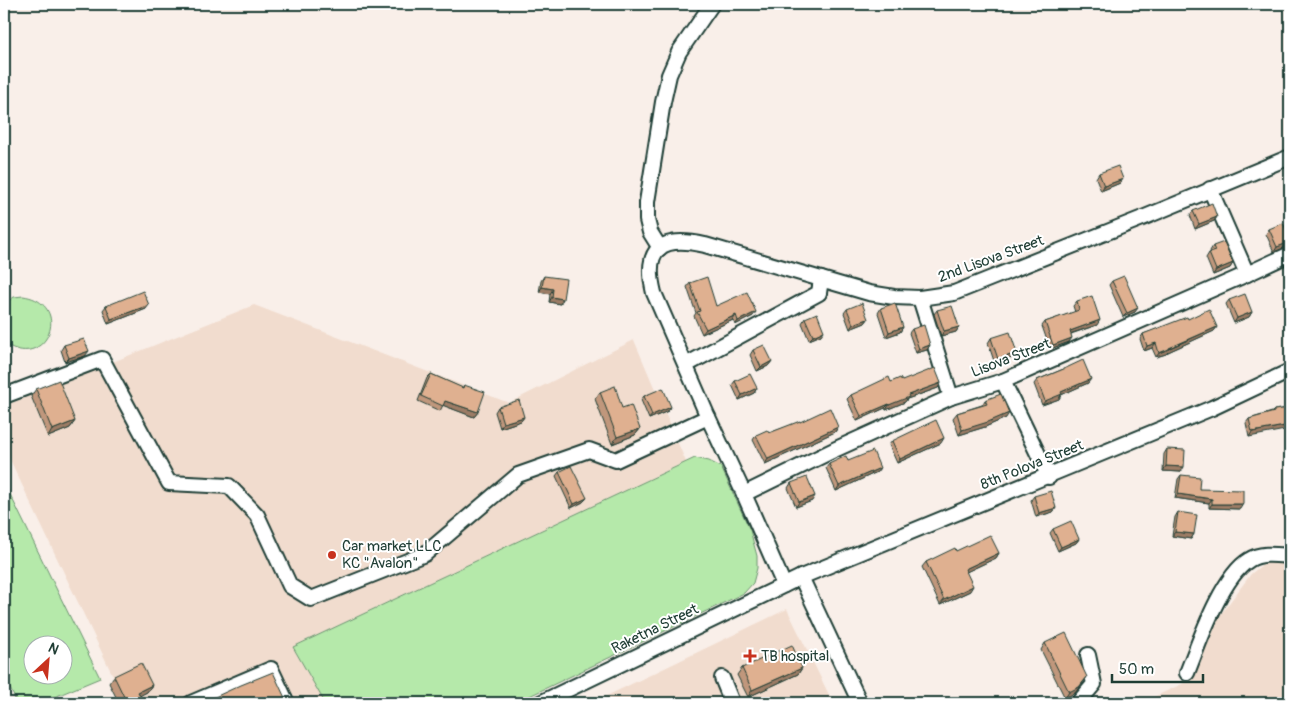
<svg xmlns="http://www.w3.org/2000/svg" width="1294" height="707" font-family="Pangolin,sans-serif">
<style>
.built{fill:#f1dcce}
.green{fill:#b5e9aa;stroke:#6a936f;fill-rule:evenodd}
.lines{fill:none;stroke-linecap:round;stroke-linejoin:round}
.minor-casing{stroke:#1f3d34;stroke-width:18}
.minor{stroke:#fff;stroke-width:14}
.wall{fill:#c0977c;stroke:#1f3d34}
.shaded-wall{fill:#9c7b65;stroke:#1f3d34}
.building{fill:#dfb090;stroke:#1f3d34}
.poi-dot{fill:#c8321e;stroke:#fff;stroke-width:2}
.labels{text-anchor:middle;dominant-baseline:central;stroke-width:4;stroke-linejoin:round;paint-order:stroke}
.street-label{font-size:15px;fill:#1f3d34;stroke:#fff}
.poi-label{font-size:15px;fill:#1f3d34;stroke:#fff;text-anchor:start}
</style>
<rect width="100%" height="100%" fill="#f9efe9"/>
<filter id="ink" filterUnits="userSpaceOnUse"><feTurbulence type="fractalNoise" baseFrequency=".02" numOctaves="2"/><feDisplacementMap in="SourceGraphic" scale="10" xChannelSelector="R" yChannelSelector="G"/><feConvolveMatrix kernelMatrix="1 2 1 2 8 2 1 2 1" color-interpolation-filters="sRGB"/></filter>
<g filter="url(#ink)">
<g class="built">
<path d="M254,305L509,403L634,340L686,462L293,647L325,703H136L115,680L4,447V406Z"/>
<path d="M1269,559L1290,562V703H1141L1182,684L1191,678L1218,618L1251,574Z"/>
<path d="M787,609L833,703H592Z"/>
</g>
<g class="green">
<path d="M23,296C74,303 47,373 4,343V304L14,297Z"/>
<path d="M695,458L709,461L721,467L750,530L757,556V568L753,583L744,593L515,703H325L293,647Z"/>
<path d="M4,482L100,678L40,703H17L4,676ZM32,644H62V674H32Z"/>
</g>
<g class="lines">
<defs>
<g id="minor">
<path d="M1210,189L1247,274"/>
<path d="M660,248L650,232L647,220V202L663,102L669,75L679,52L712,4"/>
<path d="M920,298L951,397"/>
<path d="M686,365L819,293L821,279L869,293L894,297L920,298L954,293L1145,217L1290,157"/>
<path d="M1003,381L1049,477"/>
<path d="M4,396L102,359L169,483L229,486L257,515L290,586L311,599L425,554L518,475L589,450L616,460L708,417"/>
<path d="M744,494L834,450L951,397L1003,381L1247,274L1290,254"/>
<path d="M801,577L860,703"/>
<path d="M784,585L744,494L708,417L654,293C643,248 661,235 705,245L821,279"/>
<path d="M1187,673C1199,643 1221,577 1249,560C1261,552 1277,555 1290,556"/>
<path d="M722,678L731,700V703"/>
<path d="M191,703L271,669L287,703"/>
<path d="M540,703L801,577L1212,408L1290,371"/>
<path d="M1078,703L1094,684L1088,655"/>
</g>
</defs>
<use href="#minor" class="minor-casing"/>
<use href="#minor" class="minor"/>
</g>
<g class="wall">
<path d="M1099,173L1123,179L1120,183L1101,191L1096,178Z"/>
<path d="M1290,184V193L1288,187Z"/>
<path d="M1193,211L1217,217L1214,221L1195,229L1190,215Z"/>
<path d="M1269,229L1290,238V243L1288,246L1274,252L1266,234Z"/>
<path d="M1213,246L1233,263L1230,268L1213,275L1206,258L1209,253H1211L1210,251Z"/>
<path d="M544,276L563,299L560,304L549,302L550,294L539,292L541,281Z"/>
<path d="M1112,281L1135,312L1123,317L1109,285Z"/>
<path d="M690,283L716,306L753,316L735,325L733,320L702,334L694,316L696,313L687,287Z"/>
<path d="M1229,300L1252,312L1249,317L1234,323L1226,304Z"/>
<path d="M1077,301L1097,325L1071,334L1069,342L1050,349L1042,326L1045,322L1075,312L1073,306Z"/>
<path d="M106,306L146,309L108,324L103,310Z"/>
<path d="M881,308L903,327L900,332L886,337L878,313Z"/>
<path d="M847,309L868,319L865,323L850,329L844,313Z"/>
<path d="M937,310L959,327L956,332L941,336L934,314Z"/>
<path d="M1290,310V321L1287,314Z"/>
<path d="M805,318L821,335L809,340L802,323Z"/>
<path d="M1188,319L1217,327L1214,331L1168,352L1166,354L1156,357L1152,348L1144,351L1140,339L1143,334Z"/>
<path d="M912,329L930,345L927,350L916,353L909,333Z"/>
<path d="M991,338L1017,353L1014,357L995,364L988,343Z"/>
<path d="M64,345L85,356L65,362L61,350Z"/>
<path d="M753,350L772,361L768,366L757,371L750,355Z"/>
<path d="M1066,368L1088,383L1061,395L1059,399L1042,405L1034,384L1037,380Z"/>
<path d="M431,374L462,388L464,385L478,412L474,417L443,405L440,411L418,401L427,378Z"/>
<path d="M735,381L757,388L754,393L739,400L732,385Z"/>
<path d="M902,381L941,383L938,388L907,399L905,402L886,410L885,408L857,421L847,399L851,395L891,382Z"/>
<path d="M36,389L75,421L70,428L48,437L31,396Z"/>
<path d="M600,392L622,408L640,429L635,435L612,444L595,399Z"/>
<path d="M644,396L668,411L649,419L641,400Z"/>
<path d="M985,400L1006,418L985,427L959,435L953,418L957,413L982,405Z"/>
<path d="M498,407L524,417L521,421L500,428L495,412Z"/>
<path d="M1290,408L1249,437L1246,423L1249,419L1272,412L1274,410Z"/>
<path d="M800,422L838,427L835,432L765,464L753,440L756,435L769,433Z"/>
<path d="M892,441L941,443L897,463L889,445Z"/>
<path d="M1167,449L1181,472L1163,471L1164,454Z"/>
<path d="M848,461L877,472L836,491L826,468L829,464Z"/>
<path d="M559,472L587,498L583,502L571,508L556,476Z"/>
<path d="M1181,475L1199,489L1240,509L1209,508V503L1175,498L1178,479Z"/>
<path d="M791,483L812,501L796,507L788,488Z"/>
<path d="M1034,496L1056,508L1053,512L1036,517L1031,500Z"/>
<path d="M1178,512L1194,534L1191,539L1172,536L1175,517Z"/>
<path d="M1053,529L1079,539L1076,543L1058,551L1050,533Z"/>
<path d="M956,551L999,553L996,558L966,572L970,591L940,605L922,567L926,562Z"/>
<path d="M1045,643L1087,677L1075,693L1065,698L1041,650Z"/>
<path d="M742,668H802L798,674L748,697L737,675Z"/>
<path d="M114,676L152,685L147,692L140,695L144,703H119L109,683Z"/>
</g>
<g class="shaded-wall">
<path d="M1123,179L1120,183L1101,191L1104,186Z"/>
<path d="M1217,217L1214,221L1195,229L1199,224Z"/>
<path d="M1290,242L1288,246L1274,252L1277,247Z"/>
<path d="M1233,263L1230,268L1213,275L1216,270Z"/>
<path d="M542,287L553,289L550,294L539,292Z"/>
<path d="M552,297L563,299L560,304L549,302Z"/>
<path d="M149,305L146,309L108,324L111,319Z"/>
<path d="M1138,308L1135,312L1123,317L1127,313Z"/>
<path d="M756,312L753,316L735,325L738,321Z"/>
<path d="M1252,312L1249,317L1234,323L1237,318Z"/>
<path d="M736,315L733,320L702,334L706,329Z"/>
<path d="M868,319L865,323L850,329L853,324Z"/>
<path d="M1100,320L1097,325L1066,335L1070,331Z"/>
<path d="M903,327L900,332L886,337L889,332Z"/>
<path d="M959,327L956,332L941,336L944,331Z"/>
<path d="M1217,327L1214,331L1168,352L1166,354L1156,357L1159,353Z"/>
<path d="M824,331L821,335L809,340L813,336Z"/>
<path d="M1072,338L1069,342L1050,349L1053,345Z"/>
<path d="M1156,343L1152,348L1144,351L1147,346Z"/>
<path d="M930,345L927,350L916,353L919,349Z"/>
<path d="M89,351L85,356L65,362L69,358Z"/>
<path d="M1017,353L1014,357L995,364L998,359Z"/>
<path d="M772,361L768,366L757,371L761,367Z"/>
<path d="M1091,379L1088,383L1061,395L1059,399L1042,405L1045,401L1061,392Z"/>
<path d="M941,383L938,388L907,399L905,402L886,410L889,405L908,395Z"/>
<path d="M757,388L754,393L739,400L742,395Z"/>
<path d="M445,401L478,412L474,417L442,405Z"/>
<path d="M889,404L885,408L857,421L861,416Z"/>
<path d="M671,407L668,411L649,419L652,415Z"/>
<path d="M1009,413L1006,418L985,427L959,435L962,430Z"/>
<path d="M524,417L521,421L500,428L503,423Z"/>
<path d="M75,421L70,428L48,437L52,430Z"/>
<path d="M1290,425V429L1249,437L1252,432Z"/>
<path d="M838,427L835,432L765,464L768,459Z"/>
<path d="M640,429L635,435L612,444L617,437Z"/>
<path d="M944,438L941,443L897,463L900,459Z"/>
<path d="M1166,466L1184,467L1181,472L1163,471Z"/>
<path d="M880,468L877,472L836,491L839,486Z"/>
<path d="M1178,494L1212,499L1209,503L1175,498Z"/>
<path d="M815,496L812,501L796,507L799,502Z"/>
<path d="M587,498L583,502L571,508L574,504Z"/>
<path d="M1212,504H1243L1240,509L1209,508Z"/>
<path d="M1056,508L1053,512L1036,517L1039,513Z"/>
<path d="M1175,532L1194,534L1191,539L1172,536Z"/>
<path d="M1079,539L1076,543L1058,551L1061,547Z"/>
<path d="M999,553L996,558L962,574L965,569Z"/>
<path d="M973,586L970,591L940,605L944,600Z"/>
<path d="M802,668L798,674L748,697L752,690Z"/>
<path d="M1087,677L1075,693L1065,698L1069,692Z"/>
<path d="M152,685L147,692L134,699L138,692Z"/>
</g>
<g class="building">
<path d="M1118,166L1123,179L1104,186L1099,173Z"/>
<path d="M1212,203L1217,217L1199,224L1193,211Z"/>
<path d="M1283,223L1290,238V242L1277,247L1269,229Z"/>
<path d="M1224,242L1233,263L1216,270L1209,253L1215,251L1213,246Z"/>
<path d="M544,276L566,279L563,299L552,297L553,289L542,287Z"/>
<path d="M1124,276L1138,308L1127,313L1112,281Z"/>
<path d="M707,277L716,306L747,292L756,312L738,321L736,315L706,329L697,312L700,311L690,283Z"/>
<path d="M143,291L149,305L111,319L106,306Z"/>
<path d="M1245,294L1252,312L1237,318L1229,300Z"/>
<path d="M1092,296L1100,320L1070,331L1072,338L1053,345L1045,322L1079,310L1077,301Z"/>
<path d="M862,303L868,319L853,324L847,309Z"/>
<path d="M895,303L903,327L889,332L881,308Z"/>
<path d="M952,306L959,327L944,331L937,310Z"/>
<path d="M1209,309L1217,327L1169,348V349L1159,353L1156,343L1147,346L1143,334L1187,317L1188,319Z"/>
<path d="M817,313L824,331L813,336L805,318Z"/>
<path d="M924,325L930,345L919,349L912,329Z"/>
<path d="M1010,332L1017,353L998,359L991,338Z"/>
<path d="M84,339L89,351L69,358L64,345Z"/>
<path d="M764,345L772,361L761,367L753,350Z"/>
<path d="M1083,360L1091,379L1061,392L1062,394L1045,401L1037,380L1066,368Z"/>
<path d="M935,368L941,383L908,395L909,397L889,405V404L861,416L851,395L889,377L891,382L900,378L902,381Z"/>
<path d="M431,374L463,388L464,385L485,392L478,412L445,401L443,406L421,396Z"/>
<path d="M750,374L757,388L742,395L735,381Z"/>
<path d="M59,380L75,421L52,430L36,389Z"/>
<path d="M615,386L622,408L631,405L640,429L617,437L600,392Z"/>
<path d="M663,388L671,407L652,415L644,396Z"/>
<path d="M1001,394L1009,413L988,422L962,430L957,413L987,404L985,400Z"/>
<path d="M519,400L524,417L503,423L498,407Z"/>
<path d="M830,408L838,427L768,459L756,435L767,430L769,433L800,421V422Z"/>
<path d="M1290,408V425L1252,432L1249,419L1274,412V410Z"/>
<path d="M936,420L944,438L900,459L892,441Z"/>
<path d="M1167,449L1185,450L1184,467L1166,466Z"/>
<path d="M873,451L880,468L839,486L829,464L846,456L848,461Z"/>
<path d="M571,466L587,498L574,504L559,472Z"/>
<path d="M1181,475L1200,477L1199,489L1243,490V504H1212V499L1178,494Z"/>
<path d="M807,477L815,496L799,502L791,483Z"/>
<path d="M1051,491L1056,508L1039,513L1034,496Z"/>
<path d="M1178,512L1197,515L1194,534L1175,532Z"/>
<path d="M1071,521L1079,539L1061,547L1053,529Z"/>
<path d="M990,535L999,553L965,569L973,586L944,600L926,562L955,548L956,551Z"/>
<path d="M1066,633L1087,677L1079,687L1069,692L1045,643Z"/>
<path d="M792,645L802,668L752,690L742,668Z"/>
<path d="M141,663L152,685L138,692L144,703H127L114,676Z"/>
<path d="M273,672L285,698L289,702L293,703H202L241,685Z"/>
</g>
</g>
<g class="poi-dot">
<circle cx="332" cy="555" r="5"/>
<path d="M747.5 648.5h5v5h5v5h-5v5h-5v-5h-5v-5h5z"/>
</g>
<g class="labels">
<g class="street-label">
<text transform="translate(991 259) rotate(-20)">2nd Lisova Street</text>
<text transform="translate(1011 358) rotate(-21)">Lisova Street</text>
<text transform="translate(1032 465) rotate(-22)">8th Polova Street</text>
<text transform="translate(655 629) rotate(-26)">Raketna Street</text>
</g>
<g class="poi-label">
<text x="342" y="546">Car market LLC<tspan x="342" dy="17">KC "Avalon"</tspan></text>
<text x="761" y="656">TB hospital</text>
</g>
</g>
<rect width="1294" height="707" fill="none" stroke="#fff" stroke-width="20"/>
<rect x="10" y="10" width="1274" height="687" fill="none" stroke="#1f3d34" stroke-width="2" filter="url(#ink)"/>
<g transform="translate(48 660) rotate(26)"><circle r="24" fill="#ffffff" stroke="#a5b1ae"/>
<path d="M0-4L9 19L0 12L-9 19Z" fill="#c8321e"/>
<text y="-8" font-size="14" font-weight="bold" text-anchor="middle" fill="#1f3d34">N</text>
</g>
<path d="M1112 674v8h91v-8" fill="none" stroke="#1f3d34" stroke-width="2.5"/>
<text x="1119" y="674" font-size="15" fill="#1f3d34" stroke="#ffffff" stroke-width="4" paint-order="stroke">50 m</text>
</svg>
